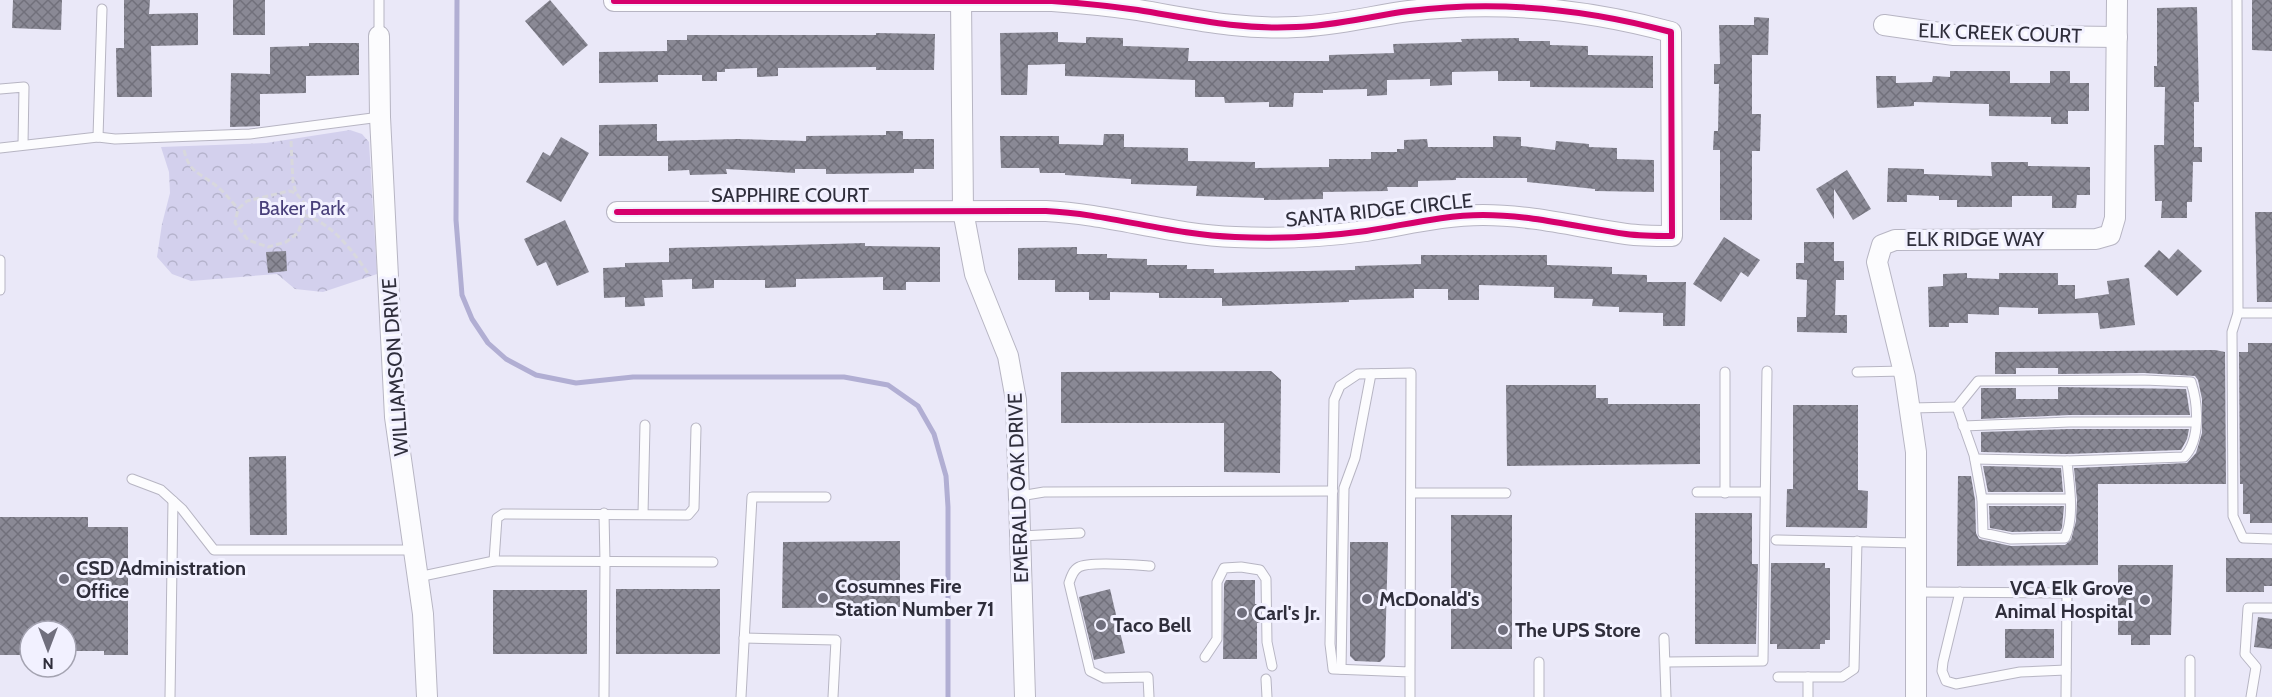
<svg xmlns="http://www.w3.org/2000/svg" width="2272" height="697" font-family="Cabin,sans-serif">
<style>
.forest{fill:url(#forest-crowns)}
.lines{fill:none;stroke-linecap:round;stroke-linejoin:round}
.stream{stroke:#b1aed3;stroke-width:5}
.building{fill:url(#building-cross-hatch)}
.service-casing{stroke:#b7b5c3;stroke-width:11}
.minor-casing{stroke:#b7b5c3;stroke-width:22}
.path{stroke:#d8d8dd;stroke-width:3;stroke-dasharray:6 3;stroke-linecap:butt}
.service{stroke:#fcfcfe;stroke-width:9}
.minor{stroke:#fcfcfe;stroke-width:20}
.cycleway-casing{stroke:#f2f1ff;stroke-width:10}
.cycleway{stroke:#d6006c;stroke-width:6}
.poi-dot{fill:#706f7d;stroke:#f2f1ff;stroke-width:2}
.labels{text-anchor:middle;dominant-baseline:central;stroke-width:6;stroke-linejoin:round;paint-order:stroke}
.street-label{font-size:20px;fill:#2f2e3b;stroke:#f2f1ff}
.park-label{font-size:20px;fill:#483f7a;stroke:#f2f1ff}
.poi-label{font-size:20px;font-weight:bold;fill:#2f2e3b;stroke:#f2f1ff;text-anchor:start}
</style>
<defs>
<pattern id="forest-crowns" width="20" height="18" patternUnits="userSpaceOnUse" patternTransform="scale(1.5)"><rect width="20" height="18" fill="#d3d0ed"/><path d="M2 6a3 3 0 1 1 6 0M12 15a3 3 0 1 1 6 0" fill="none" stroke="#b5b3cc"/></pattern>
<pattern id="building-cross-hatch" width="8" height="8" patternUnits="userSpaceOnUse" patternTransform="scale(1.5)"><rect width="8" height="8" fill="#8a8995"/><path d="M0 0l8 8M0 8l8-8" fill="none" stroke="#71707b"/></pattern>
</defs>
<rect width="100%" height="100%" fill="#eae8f8"/>
<path class="forest" d="M350,130L362,134L369,142L377,274L323,292L295,289L277,274L191,281L172,274L157,257L162,224L170,193L169,172L161,147L266,143Z"/>
<g class="lines">
<path class="stream" d="M457,0L456,220L462,295L472,319L488,343L506,359L536,375L576,383L633,377H844L888,385L918,406L934,434L946,476L948,507V697"/>
</g>
<g class="building">
<path d="M13,0H62L61,30L12,28Z"/>
<path d="M124,0H150L149,14L198,13V45L151,46L152,97H117L116,48H124Z"/>
<rect x="233" y="0" width="32" height="35"/>
<path d="M550,0L588,45L563,66L525,21Z"/>
<path d="M2252,0H2272V51L2252,50Z"/>
<path d="M2197,7L2199,102H2194V147H2202V162H2193L2192,202H2187V218H2161L2162,201H2155L2154,145H2164L2165,87H2154V66H2157V8Z"/>
<path d="M1754,17L1769,18L1768,55H1752V114H1761L1760,151H1752V220H1720V150H1713L1714,131H1718L1719,84H1714V64H1720L1719,25H1754Z"/>
<path d="M1058,32V42L1086,43V37L1123,38V46L1189,48L1188,61H1329V55L1394,53L1393,44L1462,42L1461,39L1519,38V41H1550V45L1588,46V55L1653,56V88L1530,87V81H1498V71L1452,72V85L1430,86V79L1387,80V95L1367,96V89L1323,90V93H1294L1293,107H1269V102L1225,103L1224,97H1195V80L1065,76V64L1028,65L1027,95H1001L1000,33Z"/>
<path d="M876,33L935,34L934,70H876V67L778,68V76L757,77V68L725,69V72H717V81H702V75H658V82L599,83V52L667,51V40H687V35H876Z"/>
<path d="M309,43H359V75L306,76V93L260,94V126L230,127L231,73L270,74V47L309,46Z"/>
<path d="M1950,71H2010V83H2050V71H2070V83H2089V111H2068V124H2051V117L1989,116V104L1914,102V106L1877,108L1876,76H1896V83L1932,82L1933,76L1950,77Z"/>
<path d="M657,124V141L737,139L806,141V136L886,135V131H903V139H934V169H914V173L826,174V169H795V173L726,169L727,174L690,175L689,170L668,171V156H599V125Z"/>
<path d="M1104,134H1124V147L1188,148V161L1255,162V168L1329,167V159H1371V152H1397V149H1404V140L1427,139L1428,147H1493V136L1521,137V146L1555,150L1556,141L1589,144V147L1617,148V159L1654,160V192L1595,191V189L1527,182V178H1456V180L1418,181V187H1387L1388,191L1323,192V199L1264,200V198L1196,196L1197,186L1131,184V179L1065,175V173H1040L1039,168H1001L1000,136H1059V144L1103,145Z"/>
<path d="M561,137L589,153L561,202L526,182L543,152L550,156Z"/>
<path d="M1991,162H2028V166L2090,167V195H2077L2076,208H2052V196H2012V207H1957V200H1939V196L1907,195V202H1887L1888,168L1924,169V174L1992,176Z"/>
<path d="M1847,170L1871,209L1853,220L1834,189V219L1816,189Z"/>
<path d="M2255,212H2272V302H2257Z"/>
<path d="M565,220L589,272L557,286L546,262L537,266L524,239Z"/>
<path d="M1724,237L1760,260L1748,277L1741,272L1721,302L1693,284Z"/>
<path d="M1804,242H1834V261H1844V280H1836L1835,315H1847V333L1797,332V317H1806L1807,280L1796,279V263H1804Z"/>
<path d="M865,243V246L940,247V282H906V290H883V277L796,279V287L765,288V280H714V288L692,289V279L662,280L663,297L644,298L645,306L625,307V297L604,298L603,268L625,267V263L669,262V248Z"/>
<path d="M1077,247V254H1107V258L1147,259V265H1187V269H1214V273L1355,270V266L1421,264V255H1547V265L1612,267V274L1647,275V282H1686L1685,326H1663V313L1619,312V307L1592,306L1593,299L1554,298V287L1479,285V300H1448V289H1414V298L1349,300V302L1222,306V298H1159V293L1110,292V300H1089V292H1055V280H1018V248Z"/>
<path d="M2178,249L2202,271L2177,296L2144,266L2159,250L2169,259Z"/>
<path d="M286,251L287,271L268,273L266,252Z"/>
<path d="M1967,273V278L1999,279V273H2058V285H2075V299L2109,294L2107,281L2129,278L2135,325L2100,329L2098,313L2038,314V308L1999,307V315L1968,314V323H1949V327H1929L1928,287L1943,286V274Z"/>
<path d="M2248,343H2272V523H2250V514H2243V484H2240L2239,352H2248Z"/>
<path d="M2215,350L2225,352L2226,484H2098V565L1957,566L1958,476H1971L1975,500L1976,533L1979,539L2011,546L2065,545L2071,540L2076,521L2077,500L2074,468L2187,463L2196,453L2202,433V399L2198,380L2195,376L2144,373L2058,374V368H2016V374H1995V352Z"/>
<path d="M1271,371L1281,380L1280,473L1224,472V423H1061V372Z"/>
<path d="M1506,385H1596V398H1608V404H1700V464L1507,466Z"/>
<path d="M2058,387L2186,389L2190,415H2069L1981,419V388H2016V399H2058Z"/>
<path d="M1793,405H1858V490L1868,491L1867,528L1786,527L1787,489H1793Z"/>
<path d="M2069,429H2189L2187,439L2181,450L2067,454L1981,452V432Z"/>
<path d="M286,456L287,535H250L249,457Z"/>
<path d="M1983,466L2061,468L2063,492H1988Z"/>
<path d="M1989,506H2064L2062,528L2060,531L2012,532L1990,528Z"/>
<path d="M1695,513H1752V564H1758L1756,644H1695Z"/>
<rect x="1451" y="515" width="61" height="134"/>
<path d="M0,517H88V527H128V655H104V651H66V631H30V651H21V655H0Z"/>
<path d="M900,541V607L782,608L783,542Z"/>
<path d="M1350,542H1388L1385,657L1380,662L1355,661L1350,656Z"/>
<path d="M2226,558H2272V586H2264V592H2226Z"/>
<path d="M1771,563H1825V568H1830V640H1825V644H1820V649H1777V644H1770Z"/>
<path d="M2118,565H2173L2171,635H2150V645H2131V635H2118Z"/>
<path d="M1226,580H1255V604H1260V623H1257V659H1223L1224,584Z"/>
<rect x="616" y="589" width="104" height="65"/>
<path d="M1110,589L1125,653L1094,660L1079,597Z"/>
<rect x="493" y="590" width="94" height="64"/>
<path d="M2258,617L2272,619V649L2254,647Z"/>
<rect x="2005" y="629" width="49" height="29"/>
</g>
<g class="lines">
<defs>
<g id="service">
<path d="M379,0V36"/>
<path d="M2237,0L2238,313L2232,332L2233,516L2243,538L2272,539"/>
<path d="M0,89L24,87L23,144"/>
<path d="M98,137L102,9"/>
<path d="M0,148L98,137L115,139L250,134L380,117"/>
<path d="M0,260V290"/>
<path d="M2238,313H2272"/>
<path d="M1725,372V493"/>
<path d="M1857,372L1904,371"/>
<path d="M2144,380L2191,382C2198,403 2201,440 2184,457L2067,461C2069,485 2075,516 2065,538L2011,539L1983,533L1982,499L1974,455L1957,407L1978,381Z"/>
<path d="M1911,408L1957,407"/>
<path d="M1963,426L2069,422H2195"/>
<path d="M1975,459L2067,461"/>
<path d="M132,479L161,490L182,509L214,550H414"/>
<path d="M1697,492H1764"/>
<path d="M1411,493H1506"/>
<path d="M1020,496L1044,492L1333,491"/>
<path d="M1982,499H2070"/>
<path d="M604,513L605,562L604,697"/>
<path d="M643,514L645,425"/>
<path d="M1021,536L1080,533"/>
<path d="M1776,540L1916,543"/>
<path d="M494,561L497,518L503,514L688,515L694,508L696,428"/>
<path d="M418,577L494,561L713,562"/>
<path d="M1916,592L2067,593L2066,697"/>
<path d="M1960,592L1943,662L1942,671L1946,681L1956,684L2020,672L2066,670"/>
<path d="M744,638L836,640L833,697"/>
<path d="M1664,638L1666,697"/>
<path d="M1205,657L1217,639V582L1224,568L1241,567L1260,570L1266,579L1267,642L1272,666"/>
<path d="M1539,662V697"/>
<path d="M1666,662L1763,661L1767,371"/>
<path d="M1341,669L1344,488L1355,458L1371,374"/>
<path d="M1778,677H1842L1854,669L1857,541"/>
<path d="M1808,677V697"/>
<path d="M1266,679L1267,697"/>
<path d="M170,697L173,501"/>
<path d="M741,697L752,497H826"/>
<path d="M1149,697L1148,677L1104,678L1090,671L1069,583C1071,577 1073,570 1079,567C1089,561 1136,565 1150,566"/>
<path d="M1410,697V672L1411,373L1358,374L1340,386L1334,400L1330,644L1333,669L1410,672"/>
<path d="M2190,697V660"/>
<path d="M2251,697L2256,667L2245,654L2248,608H2272"/>
</g>
<g id="minor">
<path d="M961,0L963,211L975,274L1008,356L1016,400L1025,697"/>
<path d="M614,1H1052C1081,3 1110,6 1138,10C1193,19 1239,30 1296,27C1334,26 1371,16 1409,11C1497,0 1586,9 1671,32L1672,236C1657,236 1641,236 1626,234C1578,227 1531,215 1483,215C1443,215 1405,225 1366,231C1322,237 1278,239 1235,237C1171,235 1110,214 1046,211L617,212"/>
<path d="M1884,25L1954,35L2117,37"/>
<path d="M379,36L380,117L395,417L423,614L427,697"/>
<path d="M1916,697V452L1905,377L1877,262L1882,245L1895,240L2096,239L2110,235L2115,218L2117,0"/>
</g>
</defs>
<use href="#service" class="service-casing"/>
<use href="#minor" class="minor-casing"/>
<g class="path">
<path d="M291,141L293,182L296,193"/>
<path d="M184,150C189,172 198,172 214,184C223,191 231,200 238,209"/>
<path d="M304,215L305,204L296,193L289,191L247,201L238,209L235,223L248,240L268,247L286,242L298,233L304,215C332,223 353,251 369,275"/>
</g>
<use href="#service" class="service"/>
<use href="#minor" class="minor"/>
<defs>
<path id="cycleway" d="M614,1H1052C1081,3 1110,6 1138,10C1193,19 1239,30 1296,27C1334,26 1371,16 1409,11C1497,0 1586,9 1671,32L1672,236C1657,236 1641,236 1626,234C1578,227 1531,215 1483,215C1443,215 1405,225 1366,231C1322,237 1278,239 1235,237C1171,235 1110,214 1046,211L617,212"/>
</defs>
<use href="#cycleway" class="cycleway-casing"/>
<use href="#cycleway" class="cycleway"/>
</g>
<g class="poi-dot">
<circle cx="64" cy="579" r="6"/>
<circle cx="823" cy="598" r="6"/>
<circle cx="1367" cy="599" r="6"/>
<circle cx="2145" cy="600" r="6"/>
<circle cx="1242" cy="613" r="6"/>
<circle cx="1101" cy="625" r="6"/>
<circle cx="1503" cy="630" r="6"/>
</g>
<g class="labels">
<g class="street-label">
<text transform="translate(2000 33) rotate(2)">ELK CREEK COURT</text>
<text x="790" y="195">SAPPHIRE COURT</text>
<text transform="translate(1379 210) rotate(-6)">SANTA RIDGE CIRCLE</text>
<text x="1975" y="239">ELK RIDGE WAY</text>
<text transform="translate(395 367) rotate(-94)">WILLIAMSON DRIVE</text>
<text transform="translate(1018 488) rotate(-92)">EMERALD OAK DRIVE</text>
</g>
<g class="park-label">
<text x="302" y="208">Baker Park</text>
</g>
<g class="poi-label">
<text x="76" y="568">CSD Administration<tspan x="76" dy="23">Office</tspan></text>
<text x="835" y="586">Cosumnes Fire<tspan x="835" dy="23">Station Number 71</tspan></text>
<text x="2133" y="588" text-anchor="end">VCA Elk Grove<tspan x="2133" dy="23">Animal Hospital</tspan></text>
<text x="1379" y="599">McDonald's</text>
<text x="1254" y="613">Carl's Jr.</text>
<text x="1113" y="625">Taco Bell</text>
<text x="1515" y="630">The UPS Store</text>
</g>
</g>
<g transform="translate(48 649) rotate(180)"><circle r="28" fill="#f2f1ff" stroke="#a4a3b1" stroke-width="1.5"/>
<path d="M0-4.5L10 22L0 15L-10 22Z" fill="#706f7d"/>
<text y="-9" font-size="16" font-weight="bold" text-anchor="middle" fill="#2f2e3b">N</text>
</g>
</svg>
